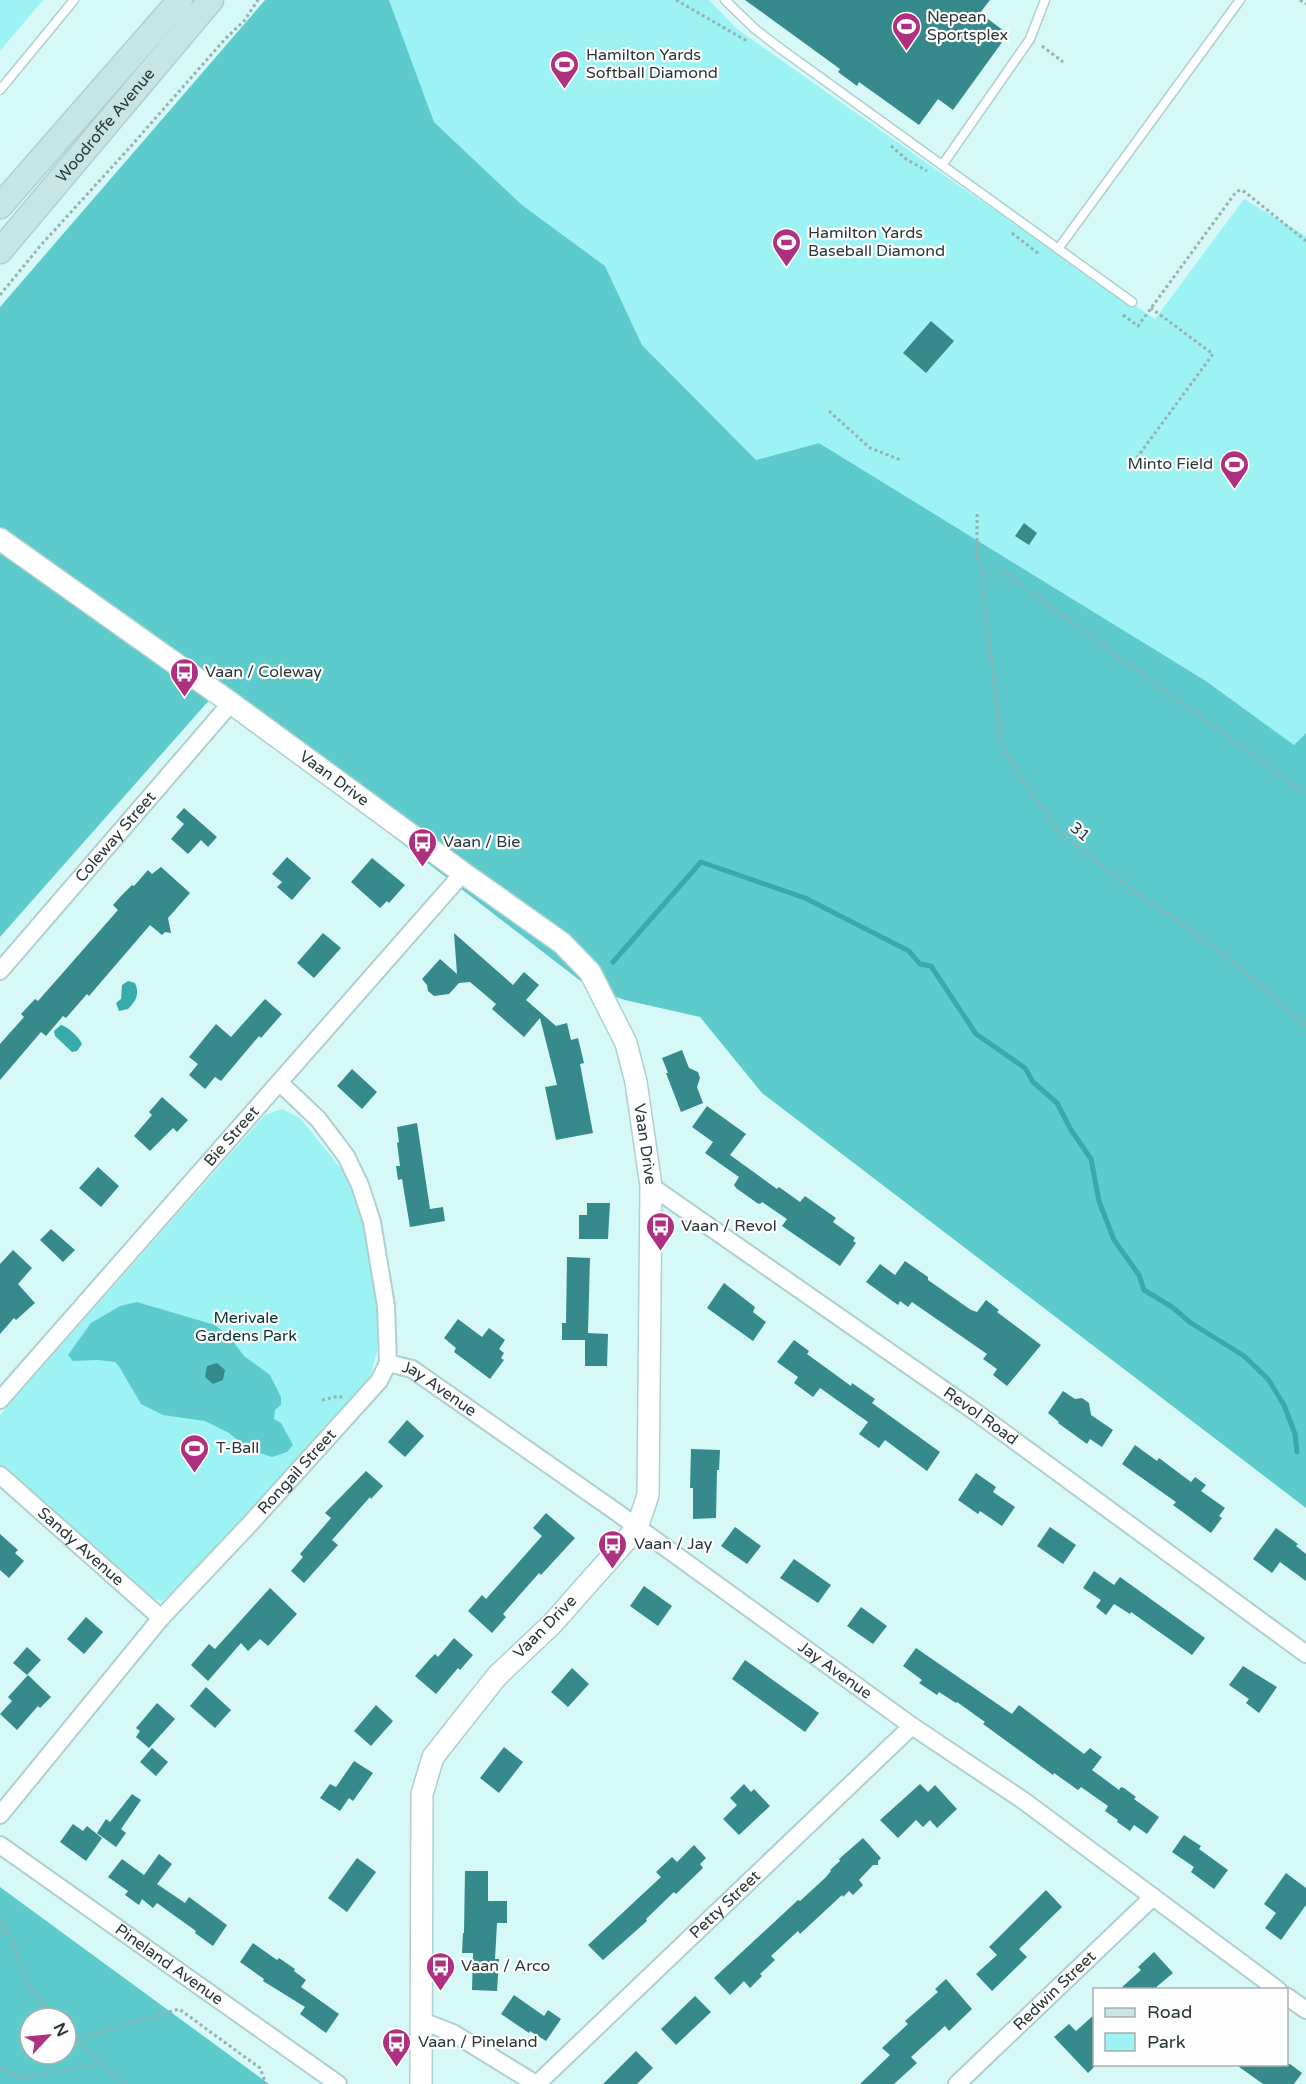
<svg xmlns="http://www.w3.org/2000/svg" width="1306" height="2084" font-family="'Varela Round',sans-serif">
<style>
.green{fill:#9df3f3}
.forest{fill:#5dcbcc;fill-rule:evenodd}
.water{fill:#37aaab}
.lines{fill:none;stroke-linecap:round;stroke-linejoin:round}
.stream{stroke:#37aaab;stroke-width:5}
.building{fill:#368a8b}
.service-casing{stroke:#aed0d0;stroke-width:11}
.minor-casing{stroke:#aed0d0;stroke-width:20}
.tertiary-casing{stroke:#aed0d0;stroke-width:24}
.secondary-casing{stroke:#aed0d0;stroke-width:27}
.path{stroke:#96b2b1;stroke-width:3;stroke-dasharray:3 3;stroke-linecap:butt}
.service{stroke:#fff;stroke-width:8}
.minor{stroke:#fff;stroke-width:16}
.tertiary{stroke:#fff;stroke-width:21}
.secondary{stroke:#c7e5e5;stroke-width:24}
.labels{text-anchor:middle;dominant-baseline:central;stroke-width:4.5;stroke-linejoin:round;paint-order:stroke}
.poi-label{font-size:16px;fill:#293737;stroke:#fefefe;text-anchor:start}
.street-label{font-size:16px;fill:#293737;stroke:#fefefe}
.park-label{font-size:16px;fill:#003536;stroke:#fefefe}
</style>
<rect width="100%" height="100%" fill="#d6f9f8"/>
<g class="green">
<path d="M0,0H43L0,51Z"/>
<path d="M389,0H709L736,28L948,178L1155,319L1244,199L1306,236V733L1294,745L1206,681L819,443L756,460L642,345L605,266L522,205L434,122Z"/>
<path d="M282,1109L300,1118L348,1177L367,1238L378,1306L377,1352L370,1378L172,1595L162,1601L151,1598L0,1466V1415L265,1115Z"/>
</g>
<g class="forest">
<path d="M265,0H389L434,122L522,205L605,266L642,345L756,460L819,443L1206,681L1294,745L1306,733V1508L762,1093L700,1017L625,1000L591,989L212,697L0,937V307Z"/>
<path d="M137,1302L215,1325L229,1336L244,1356L270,1375L281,1397V1405L275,1410L274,1419L281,1423L293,1445L287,1452L272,1457L248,1449L229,1433L205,1421L163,1415L141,1404L120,1368L115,1362L98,1360L73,1361L68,1355L91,1323L120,1306Z"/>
<path d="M0,1887L269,2084H0ZM30,2018H66V2054H30Z"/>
</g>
<g class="water">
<path d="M128,981L135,983C140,994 136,1001 128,1009L119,1011L116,1003L121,999L122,985Z"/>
<path d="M61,1025C68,1027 79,1037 82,1044L77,1051L72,1052L55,1036L54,1031Z"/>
</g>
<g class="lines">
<path class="stream" d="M613,962L701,862L805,898L909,951L920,964L931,966L976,1034L1025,1068L1033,1082L1057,1103L1071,1130L1091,1159L1099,1201L1114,1240L1139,1275L1144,1290L1172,1307L1191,1323L1244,1356L1268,1379L1284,1405L1295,1434L1297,1452"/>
</g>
<g class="building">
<path d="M745,0H990L980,13L1008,34L953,110L938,99L919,125L859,82L857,86L838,72L840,69Z"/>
<path d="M931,321L954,341L926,373L903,353Z"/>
<path d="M1024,523L1037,533L1029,545L1015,536Z"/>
<path d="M184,808L217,837L208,847L201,840L188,854L171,839L184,824L176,817Z"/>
<path d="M287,857L311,878L292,900L277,887L282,882L272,874Z"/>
<path d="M372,858L405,885L389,903L387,901L380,908L351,882Z"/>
<path d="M161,867L190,893L168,918L171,933L165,932L162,935L150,925L89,996L87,994L66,1018L63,1016L46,1036L41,1032L0,1080V1044L24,1017L21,1014L35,999L38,1001L118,910L113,905L121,896L132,885L134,886L148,870L152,874Z"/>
<path d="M323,933L341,948L314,978L297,963Z"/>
<path d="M454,933L513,985L524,972L539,985L526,1000L556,1026L567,1023L571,1040L578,1038L584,1063L580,1064L593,1133L556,1140L545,1087L557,1085L540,1018L524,1037L492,1009L496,1004L470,982L459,983L449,994L434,996L428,991L427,985L422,979L440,959L457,974Z"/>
<path d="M265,999L282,1014L261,1038L259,1036L221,1081L215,1077L205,1089L189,1075L198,1064L189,1057L216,1024L231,1037Z"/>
<path d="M682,1050L689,1068L698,1072L700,1078L697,1087L703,1103L681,1112L666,1073H668L662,1058Z"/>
<path d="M352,1069L377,1092L362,1109L337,1086Z"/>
<path d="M162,1097L188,1120L177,1132L173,1128L150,1151L134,1136L152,1115L149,1112Z"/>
<path d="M707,1106L746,1134L730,1155L777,1189L779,1187L800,1202L805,1196L836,1218L833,1222L855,1238L853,1241L856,1243L840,1266L782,1226L787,1219L762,1202L760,1204L757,1203L736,1188L734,1185L739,1177L705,1153L713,1142L692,1127Z"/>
<path d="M417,1123L430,1209L443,1207L445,1221L410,1227L402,1179L398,1180L396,1166H400L397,1143L399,1142L397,1127Z"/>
<path d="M98,1167L119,1186L101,1207L79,1188Z"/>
<path d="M587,1203H610L608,1239H579V1215H587Z"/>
<path d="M51,1229L75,1250L63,1262L40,1240Z"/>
<path d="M13,1250L32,1268L18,1284L35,1303L16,1320L14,1318L0,1334V1264Z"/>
<path d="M567,1257L590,1258L588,1333L608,1334L607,1366H585V1340H562V1323H566Z"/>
<path d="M905,1261L928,1277V1280L971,1310L977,1312L986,1300L999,1310L997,1312L1041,1345L1007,1386L993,1375L997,1369L983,1359L987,1354L912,1302L908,1307L900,1301L898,1305L866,1282L880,1264L895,1275Z"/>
<path d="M724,1283L755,1307L753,1312L766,1322L753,1341L707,1308Z"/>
<path d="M458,1319L482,1337L489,1328L505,1340L499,1349L504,1353L501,1358L504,1360L490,1379L454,1352L456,1348L444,1338Z"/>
<path d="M794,1340L809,1351L807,1354L851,1386L852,1383L875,1399L872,1403L940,1452L927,1471L885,1440L879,1448L859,1434L868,1422L820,1388L813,1397L794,1383L798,1377L777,1362Z"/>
<path d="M217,1363L225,1370L223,1380L213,1384L205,1377L207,1366Z"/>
<path d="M1063,1391L1075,1399L1082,1398L1089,1403L1091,1415L1113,1430L1102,1447L1090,1439L1087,1444L1058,1423L1059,1422L1048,1413Z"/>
<path d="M407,1420L424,1436L405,1457L388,1442Z"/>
<path d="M1135,1445L1157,1461L1159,1458L1191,1482L1195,1477L1206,1485L1201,1491L1225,1508L1219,1516L1222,1518L1211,1533L1173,1505L1176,1502L1122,1464Z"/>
<path d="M691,1449L720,1450L719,1470H717L716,1518L693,1519V1488H690Z"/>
<path d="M366,1471L383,1486L371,1499L370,1497L332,1540L338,1545L304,1583L291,1571L303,1557L300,1554L331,1518L325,1513Z"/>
<path d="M976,1473L996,1487L993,1492L1015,1507L1002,1526L980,1511L978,1514L958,1500Z"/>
<path d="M546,1513L575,1538L541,1575L539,1573L503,1614L506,1617L492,1633L468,1611L482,1595L486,1599L542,1536L533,1528Z"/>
<path d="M735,1527L761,1546L747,1564L721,1546Z"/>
<path d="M1050,1527L1076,1545L1063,1564L1037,1546Z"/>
<path d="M1276,1528L1298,1544L1296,1546L1306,1554V1581L1280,1562L1272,1573L1253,1559Z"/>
<path d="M0,1534L18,1550L15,1553L24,1561L9,1578L0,1570Z"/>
<path d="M794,1559L831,1585L818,1603L780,1578Z"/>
<path d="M1094,1571L1114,1585L1120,1577L1205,1638L1192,1655L1131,1612L1130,1614L1114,1604L1106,1615L1096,1607L1101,1600L1083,1588Z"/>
<path d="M644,1586L672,1606L658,1626L630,1606Z"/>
<path d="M270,1588L297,1614L268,1646L260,1639L248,1651L241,1643L208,1681L191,1665L209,1644L215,1649Z"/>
<path d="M861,1607L887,1626L873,1644L847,1626Z"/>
<path d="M86,1617L103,1632L84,1654L67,1639Z"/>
<path d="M454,1638L473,1655L460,1670L458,1668L436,1694L415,1676L430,1659L435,1654L438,1657Z"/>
<path d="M27,1647L41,1660L27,1675L13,1663Z"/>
<path d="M916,1648L1012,1714L1019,1705L1084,1754L1090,1748L1102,1757L1092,1770L1119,1790L1121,1787L1124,1788L1136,1797L1134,1799L1159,1817L1147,1834L1134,1825L1130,1831L1117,1822L1118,1820L1105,1811L1108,1806L1081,1787L1078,1790L1054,1773L1053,1775L983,1724L985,1722L957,1702L956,1703L939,1692L937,1695L919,1683L922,1680L903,1666Z"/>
<path d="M745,1660L819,1713L805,1732L732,1679Z"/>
<path d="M1243,1666L1277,1687L1259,1713L1246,1703L1249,1699L1229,1685Z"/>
<path d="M572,1668L589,1684L568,1707L551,1692Z"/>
<path d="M28,1675L51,1697L40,1708L38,1706L17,1730L0,1714L12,1701L8,1697Z"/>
<path d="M206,1687L231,1710L215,1728L190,1706Z"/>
<path d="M157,1703L175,1719L149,1748L136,1737L140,1731L136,1728Z"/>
<path d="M376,1705L393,1721L371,1746L354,1731Z"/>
<path d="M504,1747L523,1762L499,1793L480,1778Z"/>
<path d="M152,1748L168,1762L156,1776L140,1762Z"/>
<path d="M354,1761L373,1773L353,1801L349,1798L340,1811L320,1798L330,1784L336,1787Z"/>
<path d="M744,1784L751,1792L754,1789L770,1806L739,1835L723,1819L737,1805L730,1798Z"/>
<path d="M920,1784L928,1792L935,1785L957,1809L937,1828L930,1820L923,1827L916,1820L898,1838L880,1820Z"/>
<path d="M132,1794L141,1800L121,1829L126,1833L116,1847L97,1833L106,1819L110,1822Z"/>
<path d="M73,1824L83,1831L87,1826L102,1838L86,1861L60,1842Z"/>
<path d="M1184,1835L1201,1846L1199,1849L1228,1870L1214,1889L1191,1872L1194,1867L1172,1852Z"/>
<path d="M863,1838L881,1858L878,1861V1865H873L859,1880L863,1885L853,1895L849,1891L843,1897L842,1895L800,1934L798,1931L771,1956L775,1960L760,1974L762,1976L750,1988L744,1981L730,1995L714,1978L798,1900L800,1901L825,1878L831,1871L830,1870L840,1861L839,1859Z"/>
<path d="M694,1845L706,1858L700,1864L703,1868L676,1894L674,1892L646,1919L647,1921L603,1960L588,1945L661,1877L656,1872L672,1857L677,1862Z"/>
<path d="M159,1854L172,1864L157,1884L185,1903L189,1897L227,1925L213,1946L195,1933L196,1931L157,1903L153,1908L142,1899L139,1905L125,1895L128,1891L108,1877L122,1859L144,1875Z"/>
<path d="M357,1858L376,1872L347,1912L328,1898Z"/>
<path d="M465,1871H488V1901H507V1923H497L495,1959H499L497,1991L472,1990L473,1953H462L463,1933H464Z"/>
<path d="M1286,1873L1306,1888V1905L1281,1940L1265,1928L1276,1913L1264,1904Z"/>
<path d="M1046,1890L1062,1907L1019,1949L1027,1957L992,1991L976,1974L997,1955L989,1947Z"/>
<path d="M253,1943L277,1960L279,1958L295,1969L294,1971L306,1980L301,1987L339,2014L326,2033L300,2014L305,2007L263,1981L264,1979L240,1962Z"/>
<path d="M1154,1952L1173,1973L1154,1989H1120L1141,1970L1138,1967Z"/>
<path d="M946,1979L972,2009L949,2031L945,2026L911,2057L917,2063L894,2084H860L890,2055L882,2048L908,2024L905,2021L938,1992L935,1989Z"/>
<path d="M514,1995L544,2016L548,2010L561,2019L546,2041L530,2031L529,2033L501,2014Z"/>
<path d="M695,1996L711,2012L676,2045L661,2029Z"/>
<path d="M1095,2014V2066L1088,2073L1054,2037L1069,2024L1076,2031Z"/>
<path d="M636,2051L653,2068L637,2084H603Z"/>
<path d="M1235,2064H1290L1302,2073L1294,2084H1263Z"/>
</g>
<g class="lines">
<defs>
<g id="service">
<path d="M725,0L755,29L781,49L1132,302"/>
<path d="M0,90L74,0"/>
<path d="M943,164L1030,39L1045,0"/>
<path d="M1058,249L1240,0"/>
</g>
<g id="minor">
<path id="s1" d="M0,971L231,703"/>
<path id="s2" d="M651,1186L977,1413L1306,1654"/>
<path id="s3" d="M388,1363L412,1369L615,1511L912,1726L1024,1801L1278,1990"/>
<path id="s4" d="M0,1400L463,873"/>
<path id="s5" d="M0,1475L161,1618"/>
<path id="s6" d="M0,1815L161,1618L248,1526L379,1381L388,1363L386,1306L372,1222L360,1185L346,1156L318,1119L280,1083"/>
<path id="s7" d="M0,1845L338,2084"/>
<path d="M1286,1996L1306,2010"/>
<path d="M422,2021L453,2033L536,2084"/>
<path id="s8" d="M537,2084L912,1726"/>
<path id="s9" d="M957,2084L1153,1897"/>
</g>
<g id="tertiary">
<path id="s10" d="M0,539L231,703L463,873L562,943L590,972L626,1043L636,1082L651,1186L648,1495L637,1528L552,1624L497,1676L433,1757L422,1794L421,2084"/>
</g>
<g id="secondary">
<path d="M0,206L180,0"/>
<path id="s11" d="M0,251L211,0"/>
</g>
</defs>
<use href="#service" class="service-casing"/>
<use href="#minor" class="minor-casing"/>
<use href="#tertiary" class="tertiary-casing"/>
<use href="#secondary" class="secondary-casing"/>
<g class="path">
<path d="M676,0L747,41"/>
<path d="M1300,0L1306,4"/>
<path d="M1042,46L1063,62"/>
<path d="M891,146L906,159L927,171"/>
<path d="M1012,233L1039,254"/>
<path d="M0,295L41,245L132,145L225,39L244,21L258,0"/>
<path d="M1123,315L1138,326L1236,192L1240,190L1245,192L1306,241"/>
<path d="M829,411L870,448L901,460"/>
<path d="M1133,463L1213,354L1151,308"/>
<path d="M977,514V555L983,570L982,581L1001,743L1019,776L1060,832L1135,892L1220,951L1306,1025"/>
<path d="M983,570L1002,571L1306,794"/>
<path d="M322,1400L339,1396L343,1398"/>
<path d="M0,1918L8,1930L30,1989L57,2018"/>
<path d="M0,1933L8,1930"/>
<path d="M66,2027L100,2063L126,2084"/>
<path d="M77,2039L179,2009L260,2068L266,2084"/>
<path d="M0,2068L23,2078L100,2063"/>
</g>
<use href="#service" class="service"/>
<use href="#minor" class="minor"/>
<use href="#tertiary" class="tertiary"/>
<use href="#secondary" class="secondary"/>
</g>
<defs>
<symbol id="stadium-pin" viewBox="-11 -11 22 30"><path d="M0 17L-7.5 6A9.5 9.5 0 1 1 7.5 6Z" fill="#ae3181" stroke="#fefefe"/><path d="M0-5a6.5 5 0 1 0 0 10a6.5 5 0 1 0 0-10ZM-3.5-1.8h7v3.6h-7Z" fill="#fff"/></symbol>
<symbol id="bus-pin" viewBox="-11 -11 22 30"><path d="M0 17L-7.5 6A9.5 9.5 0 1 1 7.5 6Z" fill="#ae3181" stroke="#fefefe"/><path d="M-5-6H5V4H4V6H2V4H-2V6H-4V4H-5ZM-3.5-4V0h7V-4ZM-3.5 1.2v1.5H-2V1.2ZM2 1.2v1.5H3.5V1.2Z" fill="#fff"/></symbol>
</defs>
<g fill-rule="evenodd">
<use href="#stadium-pin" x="890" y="10" width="33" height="45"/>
<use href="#stadium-pin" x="548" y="48" width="33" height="45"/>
<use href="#stadium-pin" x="770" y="226" width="33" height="45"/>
<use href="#stadium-pin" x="1218" y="448" width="33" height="45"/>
<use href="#bus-pin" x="168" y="656" width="33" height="45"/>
<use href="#bus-pin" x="406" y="826" width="33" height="45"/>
<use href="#bus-pin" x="644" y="1210" width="33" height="45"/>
<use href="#stadium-pin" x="178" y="1432" width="33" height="45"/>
<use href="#bus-pin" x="596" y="1528" width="33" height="45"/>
<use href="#bus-pin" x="424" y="1950" width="33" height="45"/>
<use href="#bus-pin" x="380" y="2026" width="33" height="45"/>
</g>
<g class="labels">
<g class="poi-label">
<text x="927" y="17">Nepean<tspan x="927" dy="18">Sportsplex</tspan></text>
<text x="586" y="55">Hamilton Yards<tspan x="586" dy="18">Softball Diamond</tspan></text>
<text x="808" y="233">Hamilton Yards<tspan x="808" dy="18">Baseball Diamond</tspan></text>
<text x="1213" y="464" text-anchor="end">Minto Field</text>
<text x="205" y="672">Vaan / Coleway</text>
<text x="443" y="842">Vaan / Bie</text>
<text x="681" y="1226">Vaan / Revol</text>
<text x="216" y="1448">T-Ball</text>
<text x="634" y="1544">Vaan / Jay</text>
<text x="461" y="1966">Vaan / Arco</text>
<text x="418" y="2042">Vaan / Pineland</text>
</g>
<g class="street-label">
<text stroke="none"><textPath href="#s11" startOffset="164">Woodroffe Avenue</textPath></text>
<text stroke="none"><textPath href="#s10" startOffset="411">Vaan Drive</textPath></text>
<text transform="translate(1080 832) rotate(40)">31</text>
<text stroke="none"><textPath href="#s1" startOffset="177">Coleway Street</textPath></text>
<text stroke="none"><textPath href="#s4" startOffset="351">Bie Street</textPath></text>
<text stroke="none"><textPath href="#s10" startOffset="915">Vaan Drive</textPath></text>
<text stroke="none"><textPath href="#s3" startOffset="58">Jay Avenue</textPath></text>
<text stroke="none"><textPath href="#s2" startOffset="402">Revol Road</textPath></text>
<text stroke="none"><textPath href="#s6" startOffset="454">Rongail Street</textPath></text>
<text stroke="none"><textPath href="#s5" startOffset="108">Sandy Avenue</textPath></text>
<text transform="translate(545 1627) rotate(-45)">Vaan Drive</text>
<text stroke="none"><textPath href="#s3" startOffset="544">Jay Avenue</textPath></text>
<text stroke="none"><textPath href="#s8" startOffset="260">Petty Street</textPath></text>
<text stroke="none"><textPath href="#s7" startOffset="207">Pineland Avenue</textPath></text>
<text stroke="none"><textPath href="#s9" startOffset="135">Redwin Street</textPath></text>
</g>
<g class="park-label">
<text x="246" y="1318">Merivale<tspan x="246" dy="18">Gardens Park</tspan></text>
</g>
</g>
<rect x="1093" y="1988" width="195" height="78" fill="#fefefe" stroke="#a9aeae" stroke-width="1.5"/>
<rect x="1105" y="2008" width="30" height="9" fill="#c7e5e5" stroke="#a9aeae" stroke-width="1.5"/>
<text x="1147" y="2018" font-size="18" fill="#293737">Road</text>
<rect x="1105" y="2033" width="30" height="18" fill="#9df3f3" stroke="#a9aeae" stroke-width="1.5"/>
<text x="1147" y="2048" font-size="18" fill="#293737">Park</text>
<g transform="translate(48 2036) rotate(64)"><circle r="28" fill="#fefefe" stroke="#a9aeae" stroke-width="1.5"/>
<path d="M0-4.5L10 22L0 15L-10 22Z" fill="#ae3181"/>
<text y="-9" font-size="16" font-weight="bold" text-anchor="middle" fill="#293737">N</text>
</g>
</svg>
